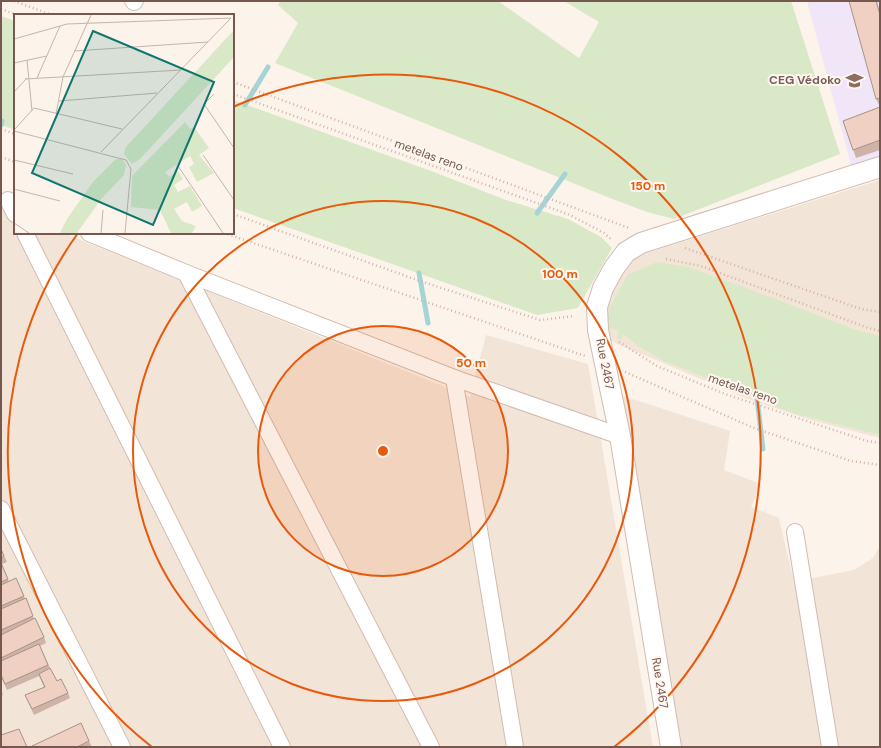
<svg xmlns="http://www.w3.org/2000/svg" width="881" height="748" font-family="'DM Sans',sans-serif">
<style>
.residential{fill:#f3e4d8}
.education{fill:#f0e6f8}
.green{fill:#d9e9c8}
.lines{fill:none;stroke-linecap:round;stroke-linejoin:round}
.stream{stroke:#a5d4d6;stroke-width:5}
.minor-casing{stroke:#d0bcb2;stroke-width:18}
.tertiary-casing{stroke:#d0bcb2;stroke-width:22}
.path{stroke:#d5b3a5;stroke-width:2.5;stroke-dasharray:1 3;stroke-linecap:butt}
.minor{stroke:#fff;stroke-width:16}
.tertiary{stroke:#fff;stroke-width:20}
.wall{fill:#ceb3a8}
.building{fill:#f0d0c3;stroke:#a89288}
.ring{fill:none;stroke:#e8590c;stroke-width:2}
.labels{text-anchor:middle;dominant-baseline:central;stroke-width:4;stroke-linejoin:round;paint-order:stroke}
.education-label{font-size:12px;font-weight:bold;fill:#785e54;stroke:#fef7f0;text-anchor:end}
.street-label{font-size:12px;fill:#76584e;stroke:#fef7f0}
.inset-road{fill:none;stroke:#c6b5ac;stroke-width:1}
.view{fill:#0f766e;fill-opacity:0.15;stroke:#0f766e;stroke-width:2}
.inset-edge{fill:none;stroke:#76584e;stroke-width:2}
.centre{fill:#e8590c;stroke:#fef7f0;stroke-width:2}
.ring-label{font-size:12px;text-anchor:middle;font-weight:bold;fill:#e8590c;stroke:#fef7f0;stroke-width:4;stroke-linejoin:round;paint-order:stroke}
</style>
<rect width="100%" height="100%" fill="#fcf3ea"/>
<g class="residential">
<path d="M880,180V438L814,421L748,399L606,339L604,306L628,259Z"/>
<path d="M1,208L15,214V233H63L470,397L486,335L588,364L653,747H1Z"/>
<path d="M618,394L730,431L724,470L761,484L751,507L779,518L793,578H813L854,570L873,558L880,546V747H682Z"/>
</g>
<path class="education" d="M807,1H880V159L852,169Z"/>
<g class="green">
<path d="M280,1H498L579,58L599,22L564,1H791L840,154L674,219L647,212L610,198L275,63L298,23L278,5Z"/>
<path d="M1,16L15,21V130L1,125Z"/>
<path d="M233,100L434,172L506,200L568,219L601,237L612,248L578,308L537,315L233,208Z"/>
<path d="M657,262L689,267L773,298L856,330L880,336V435L792,413L667,362H665L638,346L623,334L621,340L617,338L619,331L606,327L609,308L627,275Z"/>
</g>
<g class="lines">
<g class="stream">
<path d="M245,105L268,67"/>
<path d="M1,125L2,121"/>
<path d="M537,213L565,174"/>
<path d="M419,273L428,323"/>
<path d="M757,398L763,449"/>
</g>
<defs>
<g id="minor">
<path d="M133,1L134,2L135,1"/>
<path d="M8,200L15,214"/>
<path d="M25,233L282,747"/>
<path d="M89,233L186,273L454,378L620,436"/>
<path d="M186,273L431,747"/>
<path d="M454,378L515,747"/>
<path d="M1,509L122,747"/>
<path d="M795,532L830,747"/>
</g>
<path id="tertiary" d="M671,747L620,436L598,330L597,307L603,288L614,268L626,252L641,243L880,167"/>
</defs>
<use href="#minor" class="minor-casing"/>
<use href="#tertiary" class="tertiary-casing"/>
<g class="path">
<path d="M14,1L52,15"/>
<path d="M1,9L17,15"/>
<path d="M233,82L629,228"/>
<path d="M233,94L570,215L604,233L612,240"/>
<path d="M1,129L15,134"/>
<path d="M1,157L15,162"/>
<path d="M233,214L417,280L540,320L574,316"/>
<path d="M224,233L585,356"/>
<path d="M685,248L861,309L880,312"/>
<path d="M666,259L701,266L868,328L880,331"/>
<path d="M619,342L657,366L725,394L867,441L880,443"/>
<path d="M625,372L754,428L851,461L880,465"/>
</g>
<use href="#minor" class="minor"/>
<use href="#tertiary" class="tertiary"/>
</g>
<g class="wall">
<path d="M877,1L880,13V150L856,158L843,121L880,107L876,99Z"/>
<path d="M1,549L7,562L2,564L9,582L16,578L34,619L44,637L46,643L40,646L50,668L57,681L68,693L70,698L34,715L25,695L44,687L39,676L7,690L1,677Z"/>
<path d="M1,689L3,695L1,696Z"/>
<path d="M89,741L92,747H32Z"/>
</g>
<g class="building">
<path d="M849,1H876L880,15V98L876,99Z"/>
<path d="M880,107V140L853,150L843,121Z"/>
<path d="M1,549L4,556L1,558Z"/>
<path d="M1,563L8,579L1,582Z"/>
<path d="M16,578L24,596L1,606V585Z"/>
<path d="M26,598L33,616L1,630V609Z"/>
<path d="M35,618L44,637L1,658V635Z"/>
<path d="M39,644L48,665L5,684L1,675V661Z"/>
<path d="M50,668L57,681L61,679L68,693L32,709L25,695L45,687L39,674Z"/>
<path d="M81,723L89,741L77,747H33L32,746Z"/>
<path d="M19,729L27,747H2L1,745V735Z"/>
</g>
<circle cx="383" cy="451" r="125" fill="#e8590c" fill-opacity=".12"/>
<g class="ring">
<circle cx="383" cy="451" r="125"/>
<circle cx="383" cy="451" r="250"/>
<path d="M152 747A375 375 0 0 1 78 233M233 107A375 375 0 0 1 614 747"/>
</g>
<defs>
<symbol id="university-bare" viewBox="-9 -9 18 18"><path d="M0-5L7-2L0 1L-7-2ZM-4 1L0 2.5L4 1V4Q0 6-4 4Z" fill="#8d6e63" stroke="#fef7f0" stroke-width="2.5" paint-order="stroke"/></symbol>
</defs>
<g fill-rule="evenodd">
<use href="#university-bare" x="842" y="68" width="25" height="25"/>
</g>
<g class="labels">
<g class="education-label">
<text x="841" y="80">CEG Védoko</text>
</g>
<g class="street-label">
<text transform="translate(429 155) rotate(20)">metelas reno</text>
<text transform="translate(605 364) rotate(79)">Rue 2467</text>
<text transform="translate(743 389) rotate(19)">metelas reno</text>
<text transform="translate(660 683) rotate(81)">Rue 2467</text>
</g>
</g>
<g transform="translate(14 14)">
<rect width="220" height="220" fill="#fcf3ea"/>
<path d="M220,16V43L126,145L118,150L110,140L112,133ZM171,108L176,115L180,113L195,134L185,141L200,159L183,168L175,153L180,150L176,142L151,158L155,163L164,157L169,165L160,171L164,178L176,172L188,192L178,198L173,188L160,195L168,207L182,212L178,219H157L146,196L117,193L118,162ZM102,145H108L112,151L110,161L88,184L63,219H46L53,205L79,168Z" fill="#d9e9c8"/>
<path class="inset-road" d="M0,25L53,10L217,4M60,37L194,28M13,46L18,97M0,49L33,42M23,64L46,12M11,65L167,56M0,78L13,64M200,80L190,90L220,134M45,87L143,79M42,100L49,63L77,1M0,116L20,94L108,115M0,117L112,146L117,155L111,219M87,138L217,4M189,141L220,186M0,146L59,160M164,152L209,219M0,175L46,187M0,209L15,219M87,219L89,196"/>
<path class="view" d="M79,17L200,68L139,211L18,159Z"/>
<rect width="220" height="220" class="inset-edge"/>
</g>
<circle cx="383" cy="451" r="6" class="centre"/>
<g class="ring-label">
<text x="648" y="190">150 m</text>
<text x="560" y="278">100 m</text>
<text x="471" y="367">50 m</text>
</g>
<rect width="881" height="748" fill="none" stroke="#76584e" stroke-width="4"/>
</svg>
